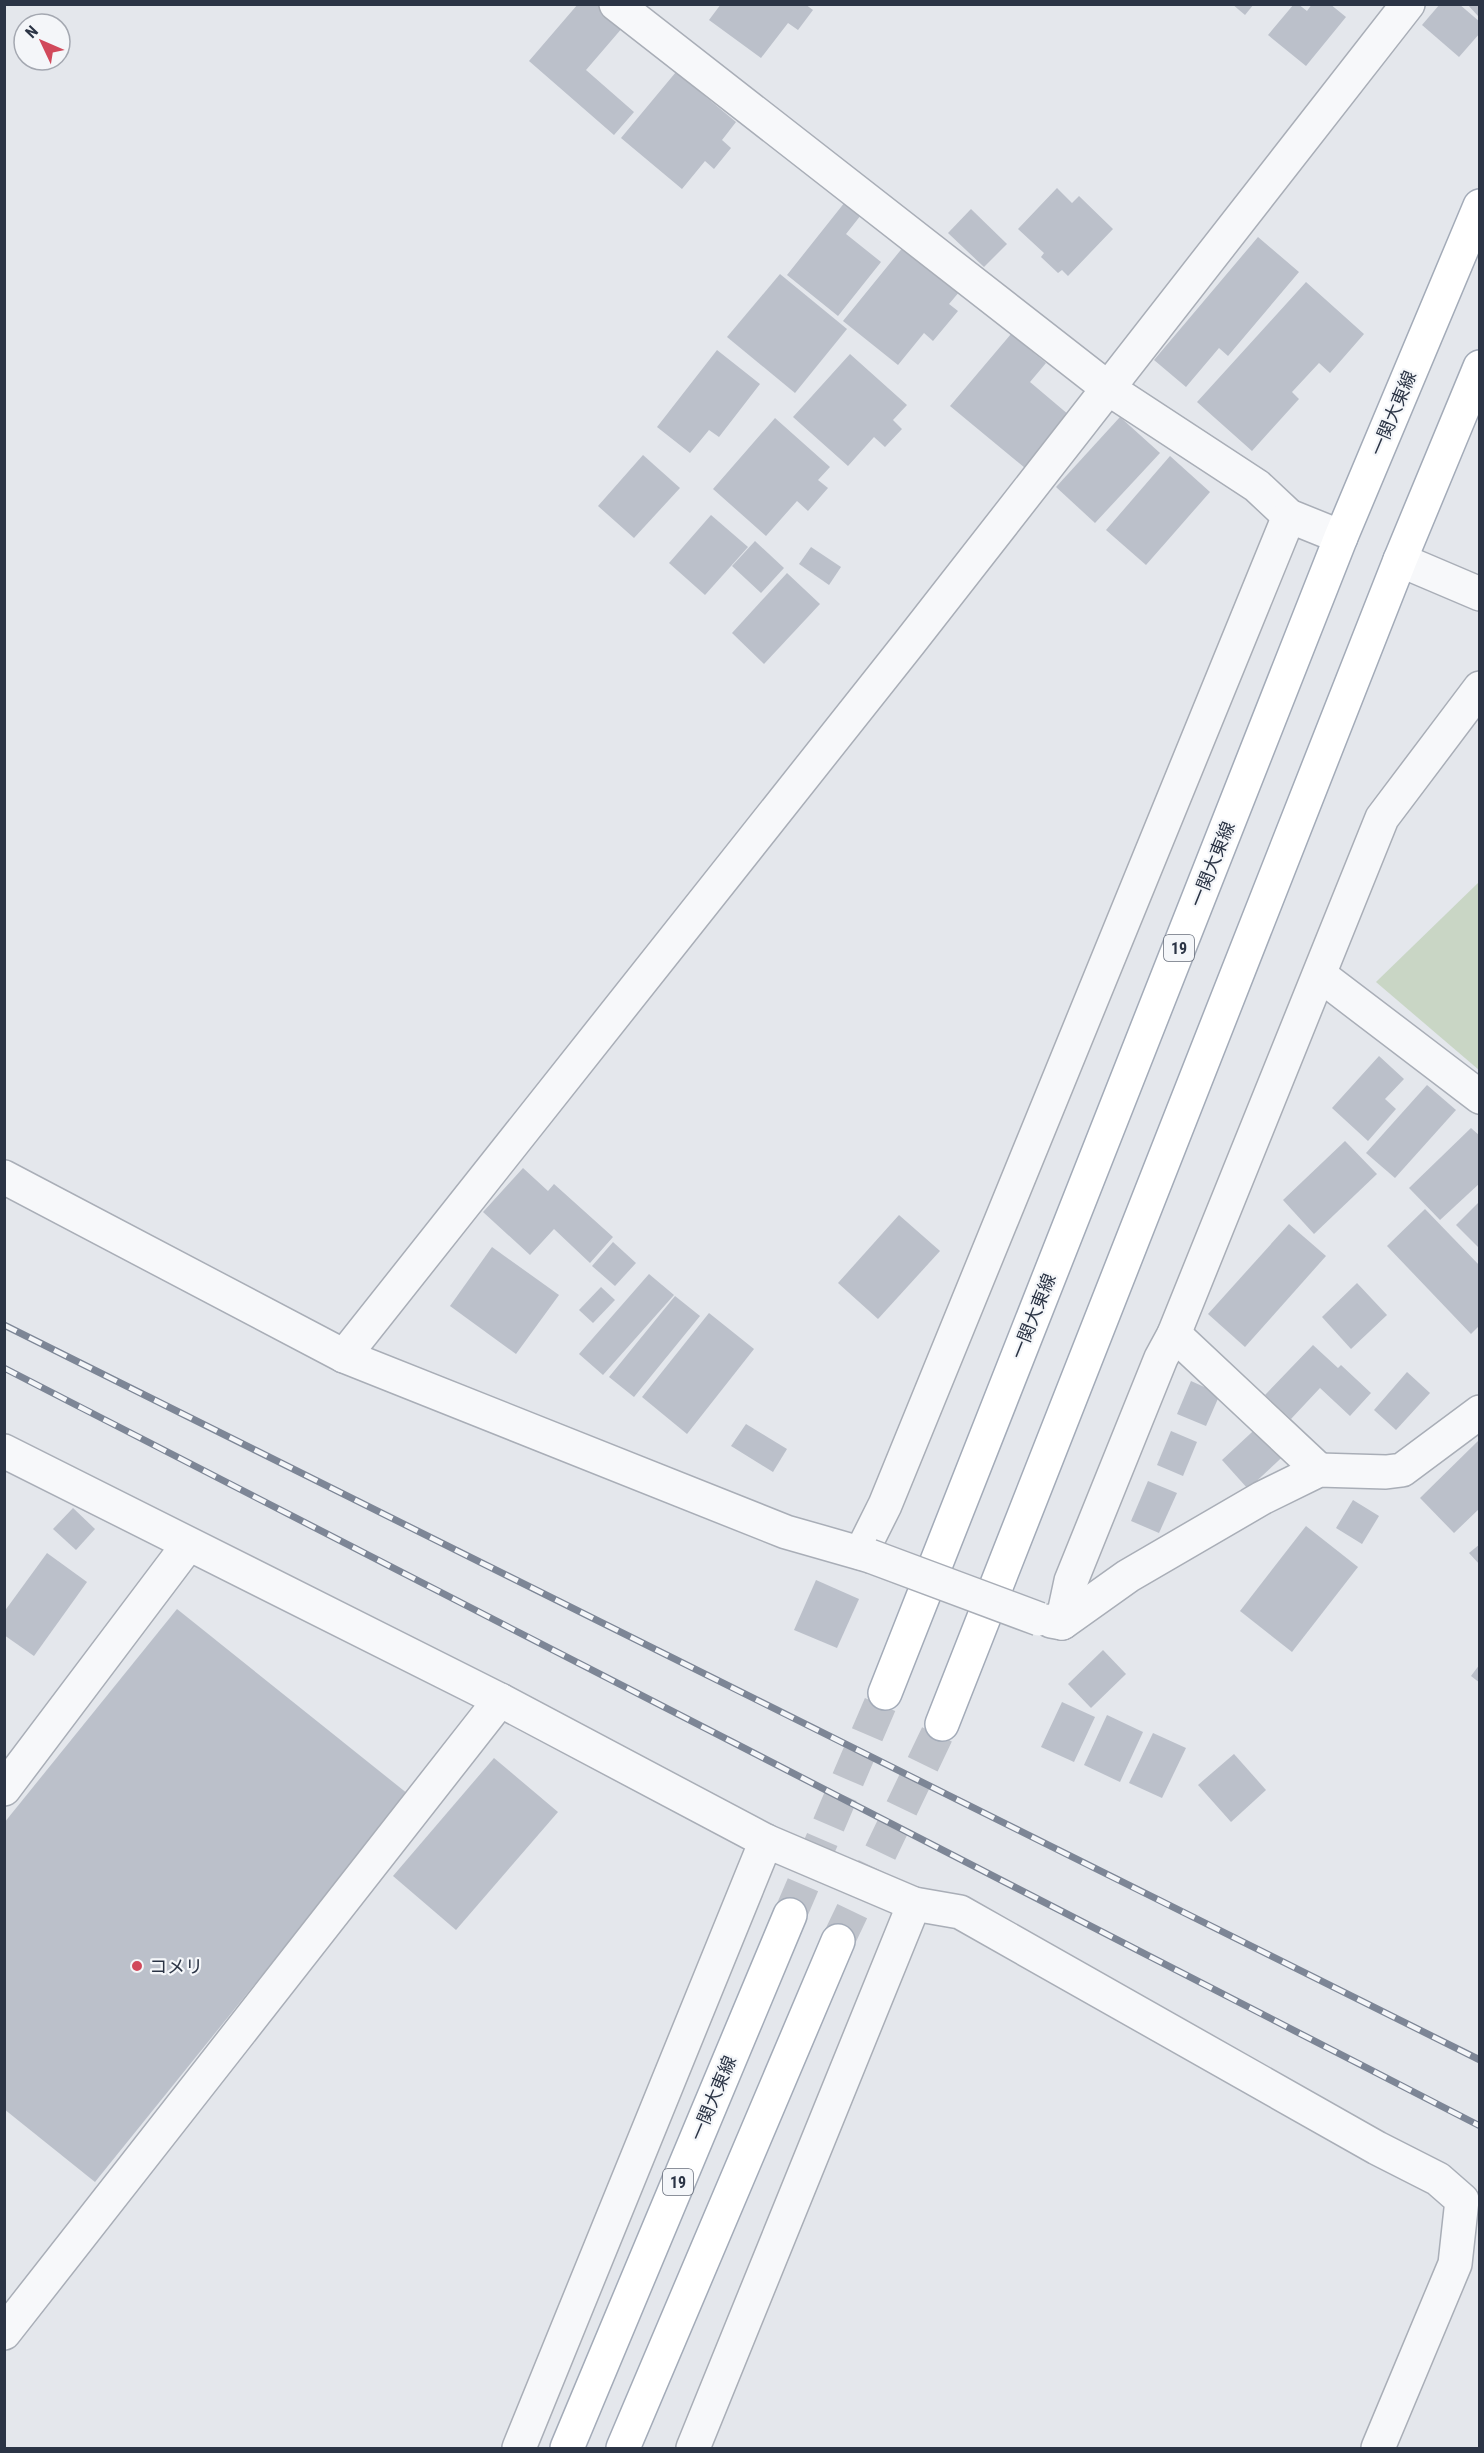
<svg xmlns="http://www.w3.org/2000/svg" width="1484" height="2453" font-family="'Roboto Condensed','Noto Sans JP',sans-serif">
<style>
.green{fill:#c9d6c5}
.building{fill:#bbc0ca}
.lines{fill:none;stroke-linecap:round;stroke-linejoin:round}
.primary-tunnel{stroke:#bfc3cb;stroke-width:33;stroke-dasharray:33 16;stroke-linecap:butt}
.minor-casing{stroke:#a9aeb7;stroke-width:36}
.primary-casing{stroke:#a3abb8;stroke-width:36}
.minor{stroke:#f7f8fa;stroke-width:33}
.primary{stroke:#fff;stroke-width:33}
.rail-casing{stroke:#7d8696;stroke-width:7}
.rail{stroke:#f4f6f9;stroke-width:4.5;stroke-dasharray:14;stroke-linecap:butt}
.minor-bridge-casing{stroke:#a9aeb7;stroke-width:36;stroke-linecap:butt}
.minor-bridge{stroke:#f7f8fa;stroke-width:33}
.poi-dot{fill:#d1495b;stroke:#f4f6f9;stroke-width:2}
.labels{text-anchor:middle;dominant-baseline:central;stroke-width:4.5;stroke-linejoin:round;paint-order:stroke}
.shield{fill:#f4f6f9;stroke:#676e7b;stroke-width:1.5}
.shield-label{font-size:16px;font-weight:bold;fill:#2b3445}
.street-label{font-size:18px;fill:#2b3445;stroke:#f4f6f9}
.poi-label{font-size:18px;fill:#2b3445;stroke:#f4f6f9;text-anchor:start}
</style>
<rect width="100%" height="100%" fill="#e4e7ec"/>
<path class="green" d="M1479,882V1070L1376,982Z"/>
<g class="building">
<path d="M578,4H597L623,27L586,70L634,112L614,135L529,61Z"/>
<path d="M721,4H805L813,10L798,30L788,23L761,58L709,20Z"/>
<path d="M1232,4H1254L1245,15Z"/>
<path d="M1294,4H1298L1307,11L1312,4H1330L1346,17L1306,66L1268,35Z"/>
<path d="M1440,4H1459L1480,22V33L1459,57L1422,25Z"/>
<path d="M1467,4H1480V15L1478,16Z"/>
<path d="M676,72L736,122L722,140L731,148L714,169L705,161L682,189L621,138Z"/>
<path d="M1057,188L1072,203L1079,196L1113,229L1068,276L1062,270L1058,273L1041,257L1044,253L1018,229Z"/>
<path d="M845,202L861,215L846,234L881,262L838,316L787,275Z"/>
<path d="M971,209L1007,244L984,267L948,233Z"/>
<path d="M1258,237L1299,272L1228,356L1219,348L1186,387L1154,360Z"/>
<path d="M904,246L960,291L949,304L958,311L933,341L924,333L898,365L843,321Z"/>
<path d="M780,274L847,329L795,393L727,337Z"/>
<path d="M1306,282L1364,334L1330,373L1319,363L1292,392L1299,399L1252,451L1197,402Z"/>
<path d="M1011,334L1046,363L1030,382L1069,415L1025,468L950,406Z"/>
<path d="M717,350L760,384L719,437L709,430L690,453L657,427Z"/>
<path d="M850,354L907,405L893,420L902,429L885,447L874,437L848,466L793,417Z"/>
<path d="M1120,417L1160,453L1095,523L1056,487Z"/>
<path d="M775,418L830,467L818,480L828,488L808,511L797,501L766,536L713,489Z"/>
<path d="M643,455L680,488L634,538L598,506Z"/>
<path d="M1170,456L1210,492L1146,565L1106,530Z"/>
<path d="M711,515L748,547L705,595L669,563Z"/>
<path d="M755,541L784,568L761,593L732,566Z"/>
<path d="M811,547L841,567L829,585L799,564Z"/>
<path d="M787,573L820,604L764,664L732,633Z"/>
<path d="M1379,1056L1404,1079L1385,1099L1396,1109L1368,1141L1332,1108Z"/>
<path d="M1427,1085L1456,1110L1395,1178L1366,1153Z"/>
<path d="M1471,1128L1480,1136V1183L1440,1220L1409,1188Z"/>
<path d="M1345,1141L1377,1174L1314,1234L1283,1200Z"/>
<path d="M523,1168L548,1191L554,1184L613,1237L590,1263L554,1229L530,1255L483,1212Z"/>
<path d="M1480,1201V1249L1456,1225Z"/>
<path d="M1425,1209L1480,1266V1325L1471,1334L1387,1246Z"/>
<path d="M899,1215L940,1251L878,1319L838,1283Z"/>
<path d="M1289,1224L1326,1256L1245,1347L1208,1314Z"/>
<path d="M613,1242L636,1263L615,1286L592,1266Z"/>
<path d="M492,1247L559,1295L516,1354L450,1306Z"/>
<path d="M649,1274L674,1295L603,1375L579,1354Z"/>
<path d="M1357,1283L1387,1315L1351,1349L1322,1317Z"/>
<path d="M601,1287L615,1300L593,1323L579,1310Z"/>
<path d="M675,1296L700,1316L634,1397L609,1377Z"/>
<path d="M709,1313L754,1349L687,1434L642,1397Z"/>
<path d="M1313,1345L1338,1368L1341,1365L1371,1393L1350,1416L1320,1388L1291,1419L1265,1395Z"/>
<path d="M1407,1372L1430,1393L1396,1430L1374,1410Z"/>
<path d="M1191,1381L1220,1394L1206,1426L1177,1414Z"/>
<path d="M1265,1420L1291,1449L1248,1489L1222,1460Z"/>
<path d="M746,1424L787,1449L773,1472L731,1446Z"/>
<path d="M1171,1431L1197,1442L1183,1476L1157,1465Z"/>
<path d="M1478,1441L1480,1508L1454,1533L1420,1498Z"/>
<path d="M1148,1481L1177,1493L1159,1533L1131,1521Z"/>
<path d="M1353,1500L1379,1516L1362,1544L1336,1528Z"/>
<path d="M73,1508L95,1529L76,1550L53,1529Z"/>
<path d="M1306,1526L1358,1567L1292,1652L1240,1611Z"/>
<path d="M1480,1544V1565L1469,1553Z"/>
<path d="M47,1553L87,1582L34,1656L4,1635V1612Z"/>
<path d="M816,1580L859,1599L837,1648L794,1630Z"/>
<path d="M177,1609L408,1794L95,2182L4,2109V1823Z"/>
<path d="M1103,1650L1126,1674L1091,1708L1068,1684Z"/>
<path d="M1480,1664V1683L1471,1676Z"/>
<path d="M1062,1702L1095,1717L1074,1762L1041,1747Z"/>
<path d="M1107,1715L1143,1732L1120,1782L1084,1765Z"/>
<path d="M1153,1733L1186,1748L1162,1798L1129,1783Z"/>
<path d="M1234,1754L1266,1790L1231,1822L1198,1785Z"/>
<path d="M494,1758L558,1812L456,1930L393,1876Z"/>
</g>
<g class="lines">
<g class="primary-tunnel">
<path d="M790,1915L885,1693"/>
<path d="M838,1941L942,1724"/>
</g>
<defs>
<g id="minor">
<path d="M616,4L1109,389L1257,486L1289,516L1341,537"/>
<path d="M1400,560L1480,594"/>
<path d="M1320,975L1480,1097"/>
<path d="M4,1177L344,1356L786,1532L870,1556"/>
<path d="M1174,1334L1319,1470"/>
<path d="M344,1356L910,642L1408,4"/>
<path d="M4,1451L500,1700L766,1841L914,1904L960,1912L1377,2148L1438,2179L1462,2200L1455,2264L1378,2448"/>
<path d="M861,1553L885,1505L1289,516"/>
<path d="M1051,1621L1062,1623L1128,1576L1262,1498L1319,1470L1386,1472L1402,1470L1480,1412"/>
<path d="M1062,1623L1071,1581L1161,1358L1174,1334L1382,818L1480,688"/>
<path d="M4,1789L188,1545"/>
<path d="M4,2333L500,1700"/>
<path d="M519,2448L766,1841"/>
<path d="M693,2448L914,1904"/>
</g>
<g id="primary">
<path d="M885,1693L1341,537L1480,206"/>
<path d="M942,1724L1400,560L1480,367"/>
<path d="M567,2448L790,1915"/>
<path d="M623,2448L838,1941"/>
</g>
</defs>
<use href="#minor" class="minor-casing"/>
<use href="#primary" class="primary-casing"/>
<use href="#minor" class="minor"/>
<use href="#primary" class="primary"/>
<defs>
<g id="rail">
<path d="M4,1325L1480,2060"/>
<path d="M4,1368L1480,2126"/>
</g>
</defs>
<use href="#rail" class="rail-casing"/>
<use href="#rail" class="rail"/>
<defs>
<path id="minor-bridge" d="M870,1556L1039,1619"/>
</defs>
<use href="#minor-bridge" class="minor-bridge-casing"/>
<use href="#minor-bridge" class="minor-bridge"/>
</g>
<circle class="poi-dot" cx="137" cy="1966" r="6"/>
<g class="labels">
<g class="shield">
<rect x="1164" y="935" width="30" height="26" rx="4.5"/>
<rect x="663" y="2169" width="30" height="26" rx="4.5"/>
</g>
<g class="shield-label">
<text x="1179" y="948">19</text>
<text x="678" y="2182">19</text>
</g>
<g class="street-label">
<text transform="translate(1393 413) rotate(-67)">一関大東線</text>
<text transform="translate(1212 864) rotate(-68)">一関大東線</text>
<text transform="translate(1033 1316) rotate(-68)">一関大東線</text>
<text transform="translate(713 2098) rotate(-67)">一関大東線</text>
</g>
<g class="poi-label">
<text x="149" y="1966">コメリ</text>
</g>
</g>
<rect width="1484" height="2453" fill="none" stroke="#2b3445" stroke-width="12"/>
<g transform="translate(42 42) rotate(314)"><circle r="28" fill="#f4f6f9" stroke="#a4a8b1" stroke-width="1.5"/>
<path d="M0-4.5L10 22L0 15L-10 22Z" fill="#d1495b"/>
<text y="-9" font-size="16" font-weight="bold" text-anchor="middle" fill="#2b3445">N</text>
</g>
</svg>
